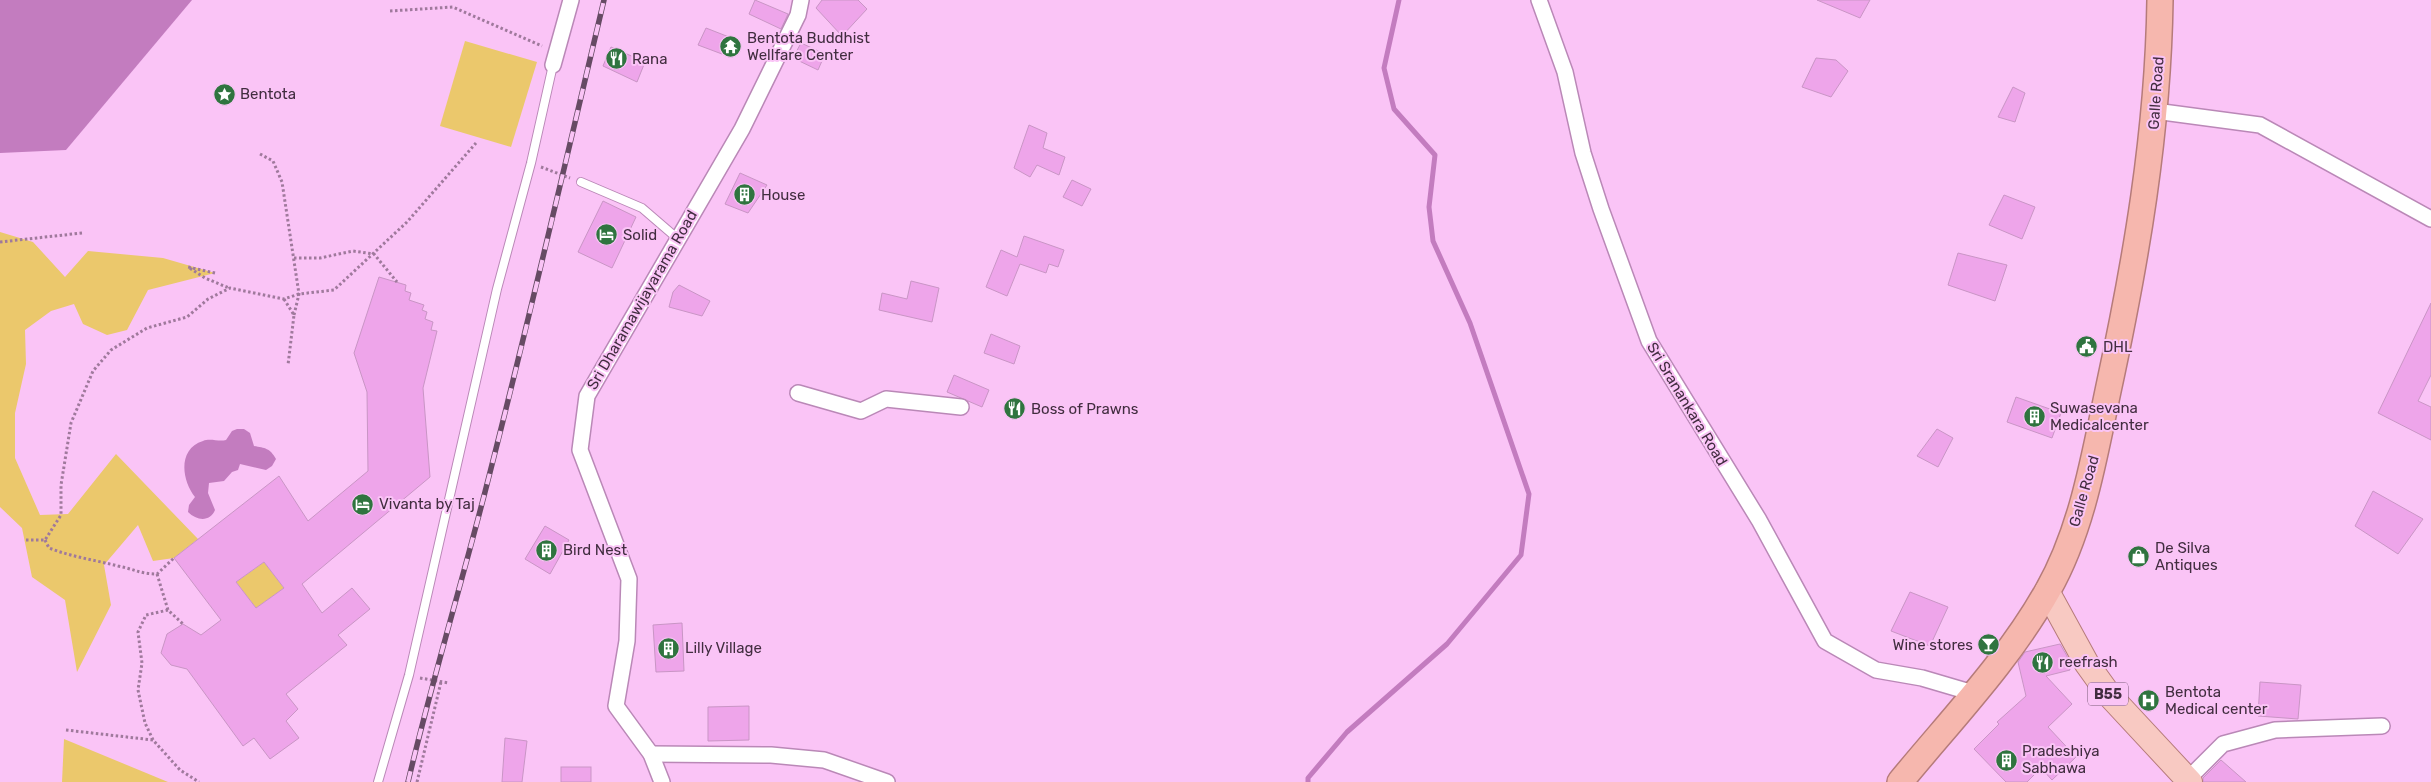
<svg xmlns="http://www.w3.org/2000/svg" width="2431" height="782" font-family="Rubik,sans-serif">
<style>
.green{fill:#ebc86c}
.water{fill:#c37cbf}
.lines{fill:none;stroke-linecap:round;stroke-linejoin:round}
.stream{stroke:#c37cbf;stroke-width:5}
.building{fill:#eea5ea;stroke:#c995c5;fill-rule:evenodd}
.service-casing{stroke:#ba88b7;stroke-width:10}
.minor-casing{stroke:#ba88b7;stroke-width:18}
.primary-casing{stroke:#b57b7a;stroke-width:26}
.trunk-casing{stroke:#b57b7a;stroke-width:28}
.path{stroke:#9f799c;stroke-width:3;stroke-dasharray:2.5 2.5;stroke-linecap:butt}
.service{stroke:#fff;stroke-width:8}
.minor{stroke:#fff;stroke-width:15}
.primary{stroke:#f8c9c2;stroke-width:24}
.trunk{stroke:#f6b7ae;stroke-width:25}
.rail-casing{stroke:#664b64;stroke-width:5.5}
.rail{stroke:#fac4f6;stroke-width:4;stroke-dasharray:11;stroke-linecap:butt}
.labels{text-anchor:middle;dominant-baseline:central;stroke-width:4;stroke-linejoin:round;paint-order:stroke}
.shield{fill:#fac4f6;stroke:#795a77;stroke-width:1}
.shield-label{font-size:14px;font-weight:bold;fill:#422d40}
.poi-label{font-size:15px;fill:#422d40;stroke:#fac4f6;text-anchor:start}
.street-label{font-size:15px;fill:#422d40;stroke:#fac4f6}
</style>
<rect width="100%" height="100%" fill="#fac4f6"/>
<g class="green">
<path d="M465,41L537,62L511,147L440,126Z"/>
<path d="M0,232L33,242L65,277L88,251L163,258L215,273L148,290L127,330L107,335L83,324L74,304L51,311L25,330L26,364L15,413V458L40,515L68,514L116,454L198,539L174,558L153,561L138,525L104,565L111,605L77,672L65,600L32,577L22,528L0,507Z"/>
<path d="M264,562L284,588L256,608L236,582Z"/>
<path d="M64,739L168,782H62Z"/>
</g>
<g class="water">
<path d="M0,0H192L66,150L0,153Z"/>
<path d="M237,429H244L250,433L254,446C265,448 270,448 276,459L272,466L266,470L240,464L238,470L232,472L224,481L209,483L208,493L215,510C210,522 197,521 188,512L189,505L195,497C182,481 177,449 203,441C210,438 219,442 226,440L232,431Z"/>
</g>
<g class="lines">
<path class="stream" d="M1308,782V778L1347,732L1447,644L1521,555L1529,494L1470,323L1433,241L1429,207L1435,155L1394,109L1384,68L1399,0"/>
</g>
<g class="building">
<path d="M755,0L788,14L781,29L749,14Z"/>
<path d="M822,0H858L867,9L842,36L816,8Z"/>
<path d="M1817,0H1870L1860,18Z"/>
<path d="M706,28L729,37L722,54L698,45Z"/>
<path d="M801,43L825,54L818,70L793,58Z"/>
<path d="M611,47L645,62L637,82L603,66Z"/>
<path d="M1816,58L1836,60L1848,71L1831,97L1802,87Z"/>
<path d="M2013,87L2025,93L2015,122L1998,117Z"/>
<path d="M1029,125L1047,133L1043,148L1065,157L1059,175L1037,165L1030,177L1014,168Z"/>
<path d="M740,173L767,185L748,213L725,204Z"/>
<path d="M1072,180L1091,189L1082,206L1063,197Z"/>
<path d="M2004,195L2035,207L2022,239L1989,225Z"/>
<path d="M603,201L636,217L612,268L578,252Z"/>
<path d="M1024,236L1064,250L1058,267L1049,264L1046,273L1020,264L1007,296L986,287L1001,250L1017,257Z"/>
<path d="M1958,253L2007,265L1995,301L1948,285Z"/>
<path d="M379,277L406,285L405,291L411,293L409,300L424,305L422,310L427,312L425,319L433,322L431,330L437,331L423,388L430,477L302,584L322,613L352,588L370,609L338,635L347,645L286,694L298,709L286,721L299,738L270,759L254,738L243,746L187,669L171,665L161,653L167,634L183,624L201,635L221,620L174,558L279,476L308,521L368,471L367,392L354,353ZM264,562L284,588L256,608L236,582Z"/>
<path d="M911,281L939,288L932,322L879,310L882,293L907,299Z"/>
<path d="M679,285L710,301L702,316L669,307L673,292Z"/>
<path d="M2431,303V375L2418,401L2431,407V440L2378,413Z"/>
<path d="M991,334L1020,346L1014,364L984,353Z"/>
<path d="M954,375L989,390L982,407L947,392Z"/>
<path d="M2016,397L2061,413L2052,438L2007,422Z"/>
<path d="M1937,429L1953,438L1938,467L1917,456Z"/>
<path d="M2373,491L2423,519L2398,554L2355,526Z"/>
<path d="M545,526L569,540L550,574L525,559Z"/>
<path d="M1910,592L1948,607L1930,646L1891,631Z"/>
<path d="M682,623L684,671L656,672L653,625Z"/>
<path d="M2060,644L2067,656L2070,670L2046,676L2072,704L2048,727L2076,757L2052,780L2041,768L2027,782H2006L1974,749L1999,724L1997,722L2026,696L2018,662L2025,652Z"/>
<path d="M2260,682L2301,685L2298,719L2258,716Z"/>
<path d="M749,706V740L708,741V707Z"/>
<path d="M505,738L527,741L522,782H502Z"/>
<path d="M2221,760L2246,782H2203V778Z"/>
<rect x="561" y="767" width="30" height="15"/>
</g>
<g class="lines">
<defs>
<g id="service">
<path d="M581,182L642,208L678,239"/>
<path d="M378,782L409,675L497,289L531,163L553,65"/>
</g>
<g id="minor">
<path d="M1539,0L1565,72L1583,153L1601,209L1649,341L1759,520L1825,641L1876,670L1922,678L1973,693"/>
<path d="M553,65L571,0"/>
<path d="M2155,111L2260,125L2431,219"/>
<path d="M798,393L861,411L886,399L961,407"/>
<path d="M651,754L771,755L824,760L887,782"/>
<path d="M2188,779L2223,744L2275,730L2382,726"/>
<path d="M662,782L651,754L616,706L627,641L629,579L580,450L587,396L742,129L798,15L801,0"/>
</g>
<path id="primary" d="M2047,591L2087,664L2110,696L2190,782"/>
<path id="trunk" d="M1900,782C1950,721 2009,660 2048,590C2082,530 2094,458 2108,391C2136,261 2158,134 2160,0"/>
</defs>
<use href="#service" class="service-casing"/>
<use href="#minor" class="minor-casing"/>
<use href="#primary" class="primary-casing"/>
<use href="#trunk" class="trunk-casing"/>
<g class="path">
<path d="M390,11L453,7L542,46"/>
<path d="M260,154L273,161L282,182L299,294L294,315"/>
<path d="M541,167L570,178"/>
<path d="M0,242L82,233"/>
<path d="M294,258H320L353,251L374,254L397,282"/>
<path d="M215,273L188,267L205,278L229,288"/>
<path d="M284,299L294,315L288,365"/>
<path d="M26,540H45L61,515V485L71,423L93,371L111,350L147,328L187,317L208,299L230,288L284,299L299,294L334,290L407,222L476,143"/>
<path d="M45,540L49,548C72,557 95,560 118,566C134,569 140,574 157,574L174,558"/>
<path d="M157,574L168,610L183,624"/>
<path d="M420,678L449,683"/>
<path d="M66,730L153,740L180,770L199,782"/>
<path d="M153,740L145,723L138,690L142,663L138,632L146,615L168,610"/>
<path d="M417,782L441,682"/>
</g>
<use href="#service" class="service"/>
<use href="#minor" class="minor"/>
<use href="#primary" class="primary"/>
<use href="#trunk" class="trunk"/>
<defs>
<path id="rail" d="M408,782C431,685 460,589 485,492C527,329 565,164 604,0"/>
</defs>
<use href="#rail" class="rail-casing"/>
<use href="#rail" class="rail"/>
</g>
<defs>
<symbol id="temple-disc" viewBox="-11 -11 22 22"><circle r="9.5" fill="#2f743f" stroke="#fac4f6"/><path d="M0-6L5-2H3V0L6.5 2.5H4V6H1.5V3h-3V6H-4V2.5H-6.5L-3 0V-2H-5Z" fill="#fff"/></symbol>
<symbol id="restaurant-disc" viewBox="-11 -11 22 22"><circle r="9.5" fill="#2f743f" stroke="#fac4f6"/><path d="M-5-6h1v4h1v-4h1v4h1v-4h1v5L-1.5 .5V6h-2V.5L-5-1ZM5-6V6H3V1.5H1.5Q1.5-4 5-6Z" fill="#fff"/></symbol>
<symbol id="sight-disc" viewBox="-11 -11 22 22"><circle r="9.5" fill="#2f743f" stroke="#fac4f6"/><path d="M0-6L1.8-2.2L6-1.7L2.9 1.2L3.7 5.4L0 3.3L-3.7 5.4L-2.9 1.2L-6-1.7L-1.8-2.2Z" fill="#fff"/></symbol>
<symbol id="building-disc" viewBox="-11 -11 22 22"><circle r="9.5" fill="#2f743f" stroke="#fac4f6"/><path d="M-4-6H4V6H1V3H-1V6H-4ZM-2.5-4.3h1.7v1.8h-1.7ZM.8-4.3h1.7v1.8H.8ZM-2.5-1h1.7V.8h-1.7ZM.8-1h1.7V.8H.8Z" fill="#fff"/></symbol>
<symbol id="hotel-disc" viewBox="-11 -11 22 22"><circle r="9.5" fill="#2f743f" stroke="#fac4f6"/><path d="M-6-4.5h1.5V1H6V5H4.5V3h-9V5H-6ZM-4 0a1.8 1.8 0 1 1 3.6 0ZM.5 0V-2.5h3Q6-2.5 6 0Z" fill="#fff"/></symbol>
<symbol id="civic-disc" viewBox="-11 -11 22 22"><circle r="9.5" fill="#2f743f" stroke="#fac4f6"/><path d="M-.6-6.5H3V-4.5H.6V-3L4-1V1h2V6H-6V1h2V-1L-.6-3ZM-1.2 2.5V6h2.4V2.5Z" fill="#fff"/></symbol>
<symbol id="shop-disc" viewBox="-11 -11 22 22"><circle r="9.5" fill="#2f743f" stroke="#fac4f6"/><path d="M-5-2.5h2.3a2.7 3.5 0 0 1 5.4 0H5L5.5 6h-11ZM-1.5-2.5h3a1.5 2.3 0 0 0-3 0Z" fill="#fff"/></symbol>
<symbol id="bar-disc" viewBox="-11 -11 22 22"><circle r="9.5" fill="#2f743f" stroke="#fac4f6"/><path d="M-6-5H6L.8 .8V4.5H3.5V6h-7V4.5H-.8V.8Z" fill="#fff"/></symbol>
<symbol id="hospital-disc" viewBox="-11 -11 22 22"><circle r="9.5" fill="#2f743f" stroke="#fac4f6"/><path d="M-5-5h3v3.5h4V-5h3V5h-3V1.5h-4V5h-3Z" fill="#fff"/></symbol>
</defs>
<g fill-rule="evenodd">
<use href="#temple-disc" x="718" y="34" width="25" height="25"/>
<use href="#restaurant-disc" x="604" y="46" width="25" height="25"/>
<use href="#sight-disc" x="212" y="82" width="25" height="25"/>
<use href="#building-disc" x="732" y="182" width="25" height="25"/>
<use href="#hotel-disc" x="594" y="222" width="25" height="25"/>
<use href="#civic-disc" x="2074" y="334" width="25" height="25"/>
<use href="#restaurant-disc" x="1002" y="396" width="25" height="25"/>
<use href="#building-disc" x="2022" y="404" width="25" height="25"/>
<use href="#hotel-disc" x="350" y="492" width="25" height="25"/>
<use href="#building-disc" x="534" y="538" width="25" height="25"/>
<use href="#shop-disc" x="2126" y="544" width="25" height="25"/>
<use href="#bar-disc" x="1976" y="632" width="25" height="25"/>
<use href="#building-disc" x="656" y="636" width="25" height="25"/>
<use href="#restaurant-disc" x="2030" y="650" width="25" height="25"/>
<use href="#hospital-disc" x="2136" y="688" width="25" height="25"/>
<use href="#building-disc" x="1994" y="748" width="25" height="25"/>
</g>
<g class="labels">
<rect class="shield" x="2088" y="682.5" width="40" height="23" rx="4"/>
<g class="shield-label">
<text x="2108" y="694">B55</text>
</g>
<g class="poi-label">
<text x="747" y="38">Bentota Buddhist<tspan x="747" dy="17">Wellfare Center</tspan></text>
<text x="632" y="59">Rana</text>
<text x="240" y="94">Bentota</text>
<text x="761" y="195">House</text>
<text x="623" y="235">Solid</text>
<text x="2103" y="347">DHL</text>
<text x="2050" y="408">Suwasevana<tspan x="2050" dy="17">Medicalcenter</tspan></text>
<text x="1031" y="409">Boss of Prawns</text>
<text x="379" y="504">Vivanta by Taj</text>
<text x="2155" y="548">De Silva<tspan x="2155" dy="17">Antiques</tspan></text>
<text x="563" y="550">Bird Nest</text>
<text x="1973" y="645" text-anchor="end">Wine stores</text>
<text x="685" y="648">Lilly Village</text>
<text x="2059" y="662">reefrash</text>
<text x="2165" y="692">Bentota<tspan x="2165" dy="17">Medical center</tspan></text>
<text x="2022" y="751">Pradeshiya<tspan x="2022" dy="17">Sabhawa</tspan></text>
</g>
<g class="street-label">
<text transform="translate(2156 93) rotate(-86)">Galle Road</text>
<text transform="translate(642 300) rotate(-60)">Sri Dharamawijayarama Road</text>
<text transform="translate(1687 404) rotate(59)">Sri Sranankara Road</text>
<text transform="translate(2084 491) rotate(-74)">Galle Road</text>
</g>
</g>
</svg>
